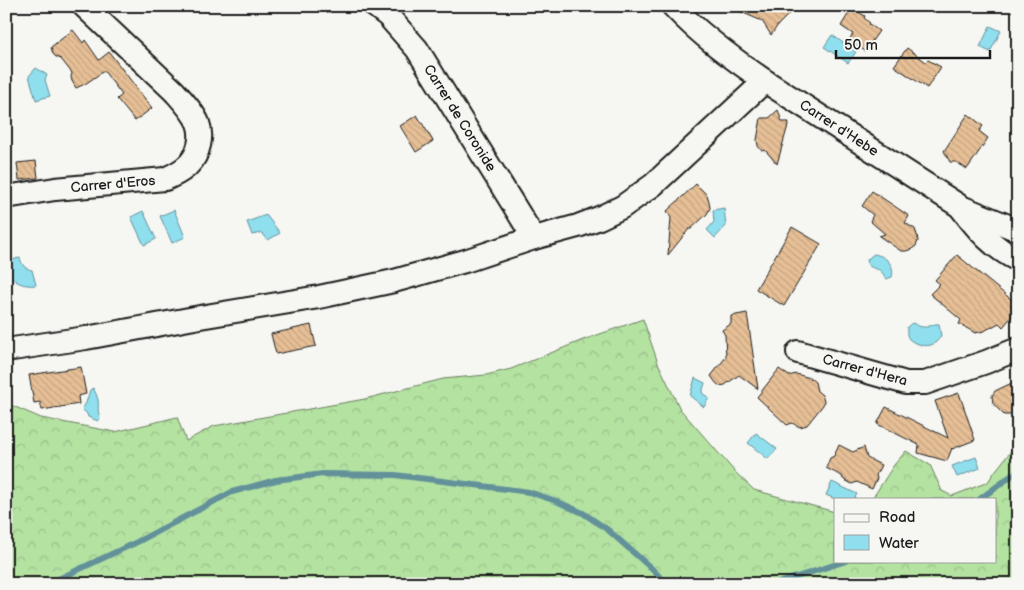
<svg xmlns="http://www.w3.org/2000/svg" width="1024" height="590" font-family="'Balsamiq Sans',sans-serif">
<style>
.forest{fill:url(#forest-crowns);stroke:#687f5e}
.water{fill:#90dfee;stroke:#62919a}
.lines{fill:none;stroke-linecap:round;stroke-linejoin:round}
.stream{stroke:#62919a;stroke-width:6}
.building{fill:url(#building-back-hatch);stroke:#1c1c1c}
.street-casing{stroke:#1c1c1c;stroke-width:26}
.street{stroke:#f6f6f2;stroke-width:22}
.labels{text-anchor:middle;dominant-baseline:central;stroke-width:4;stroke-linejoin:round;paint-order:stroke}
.street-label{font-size:14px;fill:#1c1c1c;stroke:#f6f6f2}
</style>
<defs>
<pattern id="forest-crowns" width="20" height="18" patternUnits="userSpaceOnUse" patternTransform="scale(1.25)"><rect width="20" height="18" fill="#b4e2a1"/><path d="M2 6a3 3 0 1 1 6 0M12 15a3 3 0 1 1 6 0" fill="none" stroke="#9ac18a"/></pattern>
<pattern id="building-back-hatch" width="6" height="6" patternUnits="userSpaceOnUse" patternTransform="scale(1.25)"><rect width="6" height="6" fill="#e6bf96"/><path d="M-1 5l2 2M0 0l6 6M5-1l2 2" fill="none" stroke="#c5a481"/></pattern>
</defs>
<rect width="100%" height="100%" fill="#f6f6f2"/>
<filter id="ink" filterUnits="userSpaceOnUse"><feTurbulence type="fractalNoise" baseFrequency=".02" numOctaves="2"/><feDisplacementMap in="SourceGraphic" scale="10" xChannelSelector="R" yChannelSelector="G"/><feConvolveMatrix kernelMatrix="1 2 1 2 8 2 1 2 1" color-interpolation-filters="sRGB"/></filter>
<g filter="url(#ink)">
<path class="forest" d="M643,319L658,363L680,409L735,472L754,490L835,512V561H995V499H872L894,465L906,451L930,465L942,491L952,496L988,482L993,474L1018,442V584H6V403L41,418L115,432L177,417L186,441L214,426L365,399L443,379L486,375L511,369L583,340Z"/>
<g class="water">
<path d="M990,26L1001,31L990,52L980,47Z"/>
<path d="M832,35L856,52L848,63L824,47Z"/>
<path d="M36,68L47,75L45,80L50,96L36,100L29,76Z"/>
<path d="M724,208L726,226L715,238L707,230L714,222L713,210Z"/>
<path d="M174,210L185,237L172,243L160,216Z"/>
<path d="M143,211L156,239L144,245L131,217Z"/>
<path d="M266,215L280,233L268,240L262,233L252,235L247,222Z"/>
<path d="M874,254C886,256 895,265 892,277L886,279C879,265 877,272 868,265L867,260L870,257Z"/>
<path d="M20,258C22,265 25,269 32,270L36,285C20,287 6,279 6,261Z"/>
<path d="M912,323C916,324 919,327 923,327C929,328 933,323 939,324L941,336C935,346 927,348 916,343C914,343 910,340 909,339C906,335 907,331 907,327Z"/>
<path d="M695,378L705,383L702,393L709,398L704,407L690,396Z"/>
<path d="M93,388C95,391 97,396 98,400C99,406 97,411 100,417L98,421L88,417L87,414L82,409L86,403L90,390Z"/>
<path d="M756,433L777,449L768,459L748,443Z"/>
<path d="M976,457L980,468L957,477L952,466Z"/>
<path d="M832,482L857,494L854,499H835L826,495Z"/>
</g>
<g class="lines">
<g class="stream">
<path d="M980,499L1018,471"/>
<path d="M48,584L137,542L232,492L276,480L323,474L395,475L529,492L556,501L583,513L608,530L651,568L667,584"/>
<path d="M775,584L846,561"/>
</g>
</g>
<g class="building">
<path d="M727,6H797L778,25L771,35L762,21Z"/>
<path d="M852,8L865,16L864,18L870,23L869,24L879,31L865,51L849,40L853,34L841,26Z"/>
<path d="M73,30L83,43L85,40L99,60L109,52L152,108L135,121L117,99L122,95L104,71L85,84L76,88L72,81L71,77L72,73L61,59L56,57L53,54L51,47Z"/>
<path d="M907,48L926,62L928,60L941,67L927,88L894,66Z"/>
<path d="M778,110L782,122H789L777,164L766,151L761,150L758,146L757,140L761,118H769Z"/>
<path d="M968,114L983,126L979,131L988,138L972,162L967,169L956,162H950L944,151Z"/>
<path d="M417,115L433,141L416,152L400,126Z"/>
<path d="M36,161L38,178L19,180L17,163Z"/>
<path d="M696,184L707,195L709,201L710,208L707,214L691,229H689L668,255L671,218L667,211Z"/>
<path d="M872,191L909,216L905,223L915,229L917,235L918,241L916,246L912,249L906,251H901L879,236L885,234L870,221L873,215L862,206Z"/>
<path d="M792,227L821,244L784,306L756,289Z"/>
<path d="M957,255L1018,305V309L1003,327L999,323L984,331L975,333L970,330L959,324L961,320L930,294L940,284L935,280Z"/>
<path d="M747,313L758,389L739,375L725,385L720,386L716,383L711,376L726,357L725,335L722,330L731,324V316Z"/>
<path d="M311,325L316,346L276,354L271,334Z"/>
<path d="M81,367L86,394L78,396L79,404L42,410L40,402L34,403L29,375Z"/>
<path d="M779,369L789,376L796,374L810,378L815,382L817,391L822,395L824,401L823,405L807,425L800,427L792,423L787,425L757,397Z"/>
<path d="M1018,380V413L1009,415H1004L999,410L993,403L992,396L995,391Z"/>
<path d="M959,393L975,440L952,449V448L947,461L918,453L919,445L877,424L886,407L948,438L935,401Z"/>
<path d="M839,445L853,452L864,447L867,458L881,465L876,475L877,478L872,489L857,482L852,484L843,479L842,476L826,468L830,458L834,456Z"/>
</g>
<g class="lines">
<defs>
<g id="street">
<path d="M375,6L388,16L417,49L534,238"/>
<path d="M673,6C700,35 733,59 765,81L961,207L1018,230"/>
<path d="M6,197L55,189L165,179C174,175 183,171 189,164C199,154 203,136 198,123C193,111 182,100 174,91L84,6"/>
<path d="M962,209C978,230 993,248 1018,260"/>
<path d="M6,350L86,338L200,317L319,297L394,281L465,261L534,238L578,226L599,218L622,207L653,185L765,81"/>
<path d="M798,352L906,383H925L986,362L1018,349"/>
</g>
</defs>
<use href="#street" class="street-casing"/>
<use href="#street" class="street"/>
</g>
</g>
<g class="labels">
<g class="street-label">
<text transform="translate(460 118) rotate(58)">Carrer de Coronide</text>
<text transform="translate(839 128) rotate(33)">Carrer d'Hebe</text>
<text transform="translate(113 184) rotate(-5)">Carrer d'Eros</text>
<text transform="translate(865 370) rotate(15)">Carrer d'Hera</text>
</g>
</g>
<rect width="1024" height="590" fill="none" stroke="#f6f6f2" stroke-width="25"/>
<rect x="12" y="12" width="999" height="565" fill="none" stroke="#1c1c1c" stroke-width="2" filter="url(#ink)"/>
<rect x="834" y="498" width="162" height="65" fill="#f6f6f2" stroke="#9f9f9c"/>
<rect x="844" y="514" width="25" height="8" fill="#f6f6f2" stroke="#9f9f9c"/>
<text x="879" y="522" font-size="15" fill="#1c1c1c">Road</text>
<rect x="844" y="535" width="25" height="15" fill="#90dfee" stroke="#9f9f9c"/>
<text x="879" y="548" font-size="15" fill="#1c1c1c">Water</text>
<path d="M836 50v8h154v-8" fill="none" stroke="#1c1c1c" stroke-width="2.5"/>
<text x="844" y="50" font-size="15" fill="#1c1c1c" stroke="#f6f6f2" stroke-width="4" paint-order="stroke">50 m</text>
</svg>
